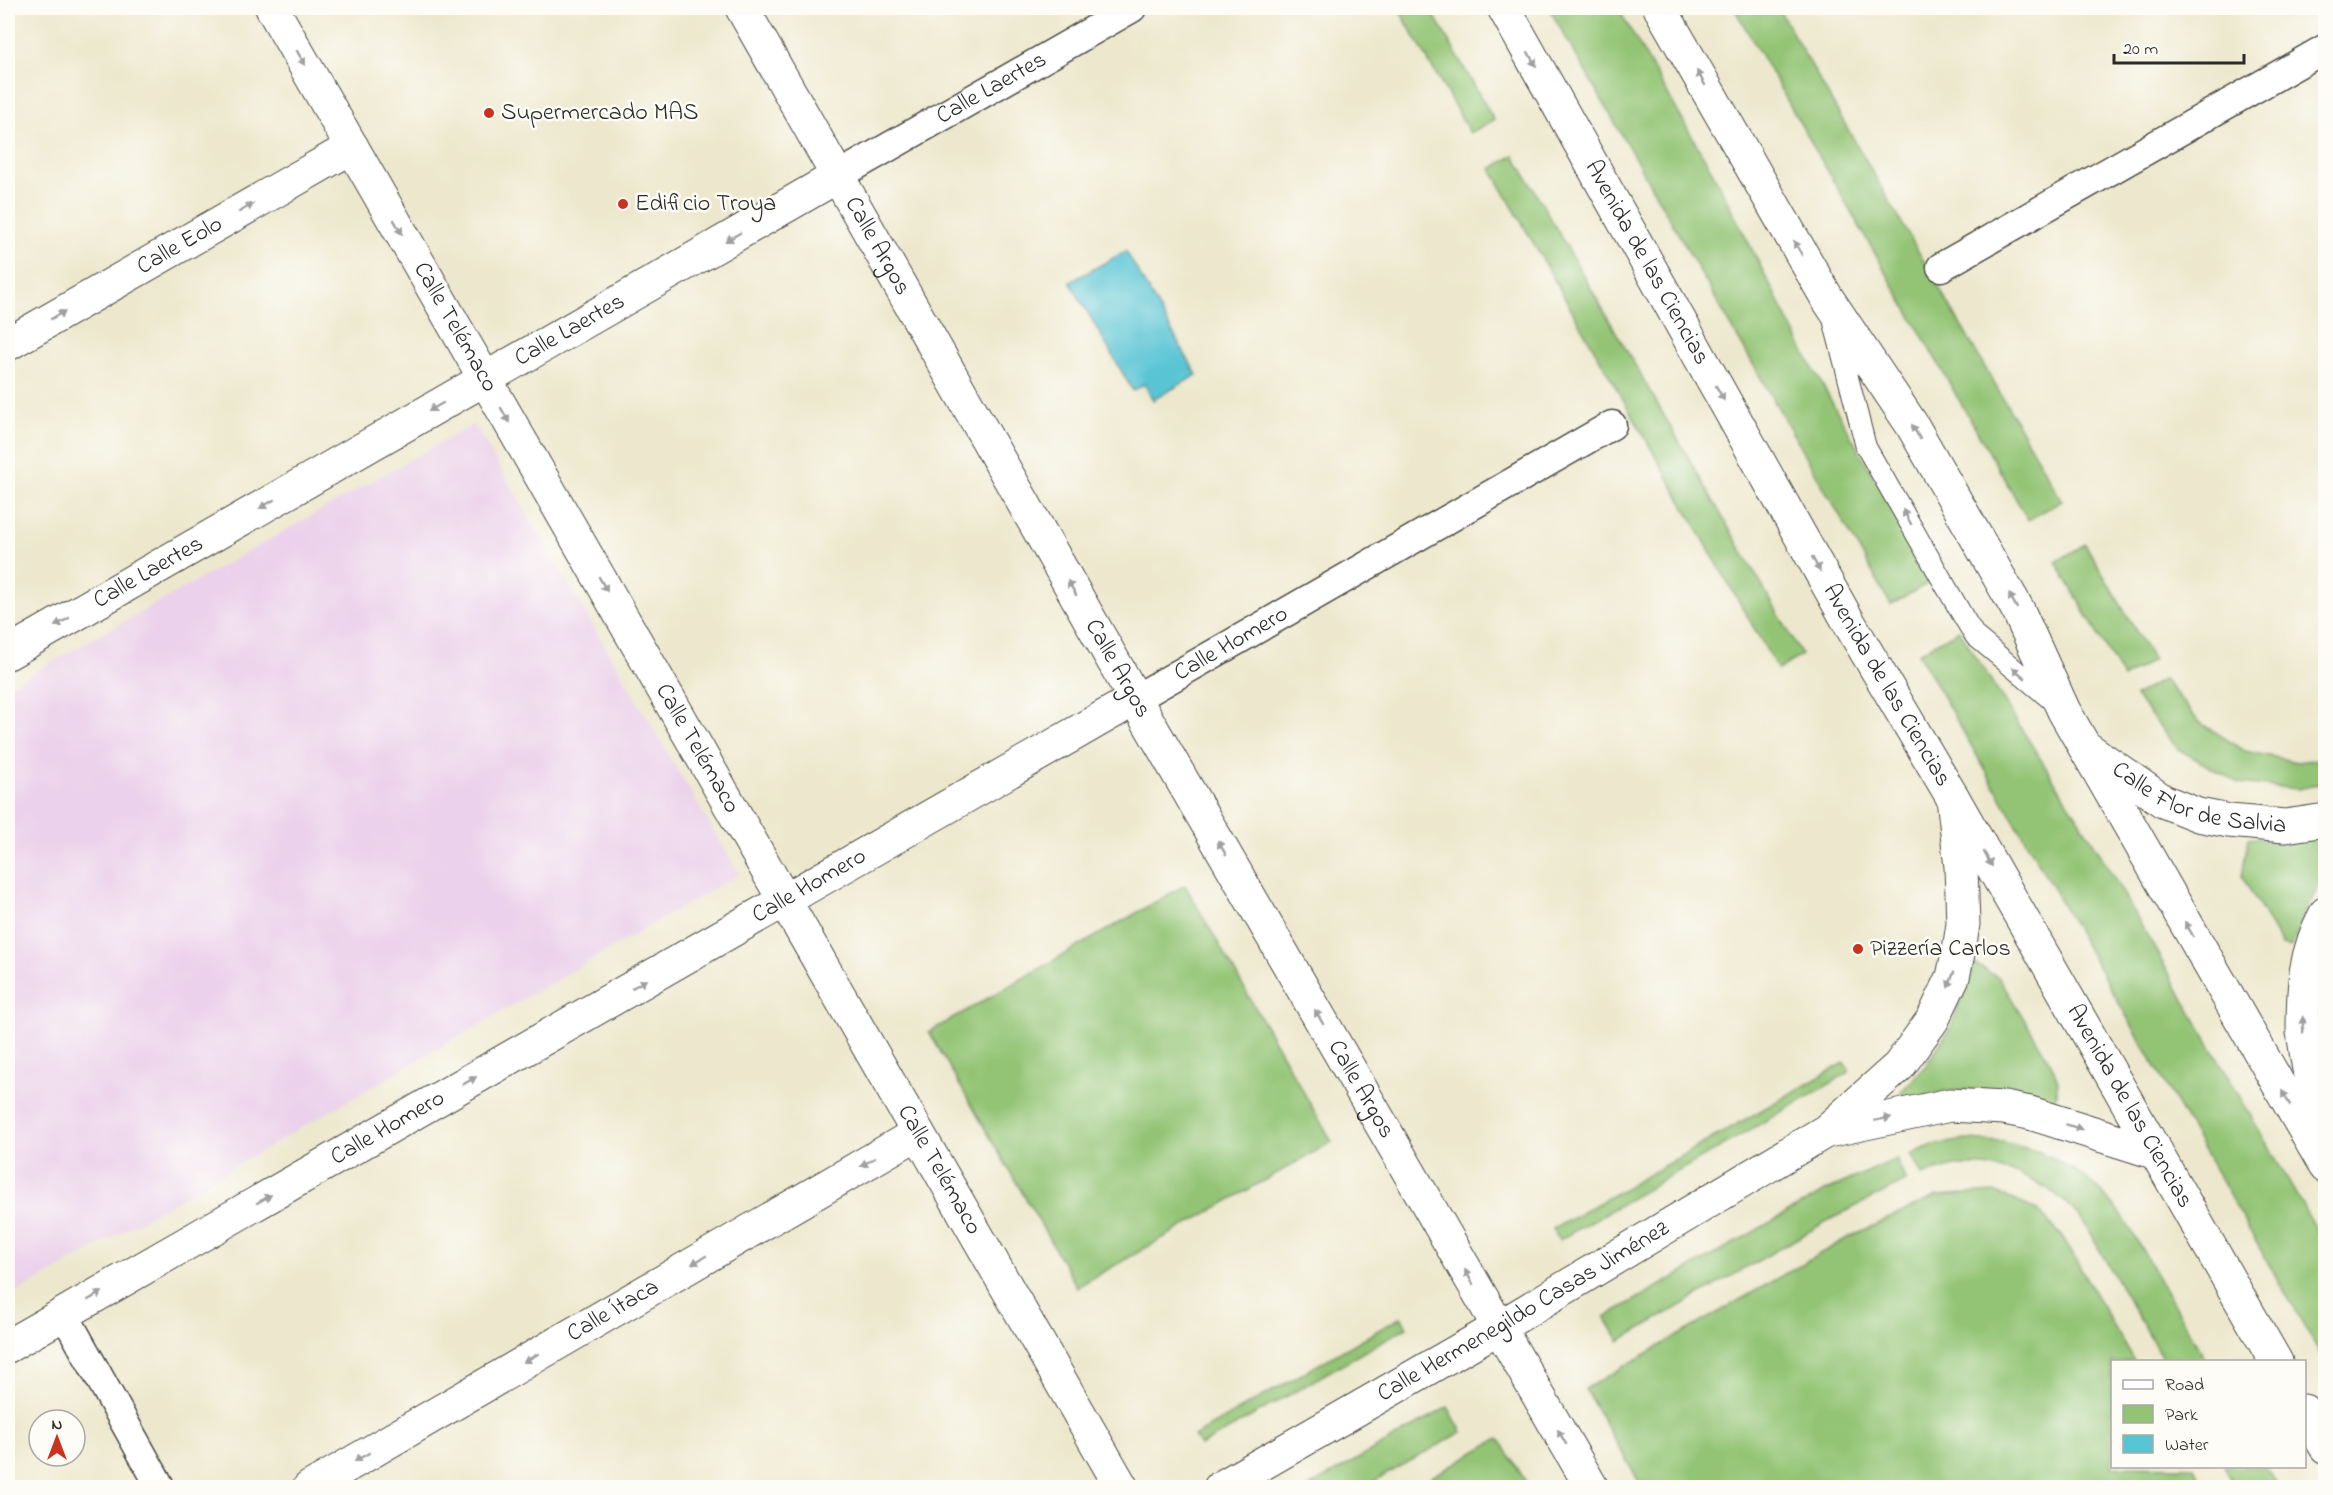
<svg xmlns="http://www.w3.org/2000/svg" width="2333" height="1495" font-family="'Indie Flower',sans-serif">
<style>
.built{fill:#ebd1eb}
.green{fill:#93c475;stroke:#5f7850;stroke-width:1.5}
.water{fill:#59c4d4;stroke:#427880;stroke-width:1.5}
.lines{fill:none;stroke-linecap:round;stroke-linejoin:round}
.service-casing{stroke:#484743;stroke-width:22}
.pedestrian-casing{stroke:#484743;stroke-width:31}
.minor-casing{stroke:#484743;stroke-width:35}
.primary-casing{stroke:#484743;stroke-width:35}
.service{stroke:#fff;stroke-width:20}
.pedestrian{stroke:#fff;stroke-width:28}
.minor{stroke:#fff;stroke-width:33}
.primary{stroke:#fff;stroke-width:33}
.oneway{fill:#a0a0a0}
.poi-dot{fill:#c8321e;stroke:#fdfcf7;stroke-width:2}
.labels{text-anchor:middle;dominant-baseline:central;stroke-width:5;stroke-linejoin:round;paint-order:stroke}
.street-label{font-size:24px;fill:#2b2b2b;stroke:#fdfcf7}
.poi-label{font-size:24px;fill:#2b2b2b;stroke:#fdfcf7;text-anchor:start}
</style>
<rect width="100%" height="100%" fill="#fdfcf7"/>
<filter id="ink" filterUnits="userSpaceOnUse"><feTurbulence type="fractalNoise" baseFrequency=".0167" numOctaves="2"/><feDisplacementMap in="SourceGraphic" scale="12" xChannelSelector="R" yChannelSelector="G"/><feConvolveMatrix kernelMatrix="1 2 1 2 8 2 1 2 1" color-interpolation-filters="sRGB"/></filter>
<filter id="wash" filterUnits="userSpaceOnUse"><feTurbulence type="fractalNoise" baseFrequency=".008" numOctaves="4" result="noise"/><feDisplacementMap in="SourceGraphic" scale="24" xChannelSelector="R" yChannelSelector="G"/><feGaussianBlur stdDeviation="1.35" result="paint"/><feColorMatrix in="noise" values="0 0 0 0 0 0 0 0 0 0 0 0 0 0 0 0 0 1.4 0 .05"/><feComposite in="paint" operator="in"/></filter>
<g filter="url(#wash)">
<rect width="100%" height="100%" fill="#ede8cd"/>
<path class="built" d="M474,424L739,874L8,1298V687Z"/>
<g class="green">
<path d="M1398,8H1430L1494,120L1470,133Z"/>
<path d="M1549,8H1618L1713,173L1810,363L1932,581L1891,605Z"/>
<path d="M1734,8H1778L2062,501L2028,520Z"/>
<path d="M1514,155L1802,655L1778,670L1491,169Z"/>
<path d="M2085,544L2153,660L2123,678L2056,562Z"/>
<path d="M1959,630L2098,850L2325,1245V1362L1918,653Z"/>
<path d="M2164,679L2199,722L2245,751L2297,762L2325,758V783L2298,789L2238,783L2178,749L2135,696Z"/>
<path d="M2325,837V875L2305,912L2292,947L2282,945L2242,876L2248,838L2294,840Z"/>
<path d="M1185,885L1332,1142L1077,1287L929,1032Z"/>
<path d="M1973,963L1999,978L2052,1065L2058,1082L2054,1104C2019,1093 1982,1086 1947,1091C1933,1093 1919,1098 1905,1101L1901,1092L1926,1065L1951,1027Z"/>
<path d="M1844,1063L1850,1071L1823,1088L1559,1240L1553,1229Z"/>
<path d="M1966,1140L2003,1142L2040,1152L2073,1169L2096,1186L2122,1215L2206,1361H2164L2080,1216L2051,1190L2018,1174L1986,1166H1954L1922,1175L1911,1154L1933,1145Z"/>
<path d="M1896,1159L1906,1181L1827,1221L1619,1341L1605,1317L1823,1192Z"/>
<path d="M1994,1192L2037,1210L2062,1236L2134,1361L2112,1362V1466L2194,1467L2206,1487H1642L1585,1389L1849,1237L1937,1196Z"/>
<path d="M1401,1317L1407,1327L1200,1446L1194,1436Z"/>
<path d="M1448,1407L1462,1432L1364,1487H1309Z"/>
<path d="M1499,1438L1529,1487H1414Z"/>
<path d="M2224,1467H2266L2278,1487H2236Z"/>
</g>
<path class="water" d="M1126,251L1197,375L1153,400L1144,384L1133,391L1070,282Z"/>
</g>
<g filter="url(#ink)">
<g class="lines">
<defs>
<path id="service" d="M1834,323L1866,447L1964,618L1975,636L2055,703"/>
<g id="pedestrian">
<path id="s1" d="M838,176L1132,8"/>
<path d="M1941,267L2326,48"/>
<path id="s2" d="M1135,699L1612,425"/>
<path d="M64,1314L161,1488"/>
</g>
<g id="minor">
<path id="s3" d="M272,8L1122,1488"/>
<path id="s4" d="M742,8L1135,699L1592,1488"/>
<path id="s5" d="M8,344L352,147"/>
<path id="s6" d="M8,653L838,176"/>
<path id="s7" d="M2084,746L2163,801L2198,815L2229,821L2285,826L2326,820"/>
<path d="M1828,1131L1950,1105L2004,1108L2030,1113L2157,1153"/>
<path d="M2324,1164L2303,1032C2303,987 2304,954 2326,913"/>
<path id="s8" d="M8,1346L1135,699"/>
<path id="s9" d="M309,1488L918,1133"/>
<path id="s10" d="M1220,1488L1498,1328L1826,1131L1899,1066L1933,1019L1953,977L1960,944L1963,924L1961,867L1953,798"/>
</g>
<g id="primary">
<path id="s11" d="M1504,8L1851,626L1953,798L2276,1362"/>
<path d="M1660,8L1827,298L1912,425L2018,610L2064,711L2326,1167"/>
<path d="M2304,1411L2326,1447"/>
</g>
</defs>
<use href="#service" class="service-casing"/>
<use href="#pedestrian" class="pedestrian-casing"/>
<use href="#minor" class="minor-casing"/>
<use href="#primary" class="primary-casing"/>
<use href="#service" class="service"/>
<use href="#pedestrian" class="pedestrian"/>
<use href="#minor" class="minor"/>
<use href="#primary" class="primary"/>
</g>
<defs><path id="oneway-solid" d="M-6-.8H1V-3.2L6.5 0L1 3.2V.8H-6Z" transform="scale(1.5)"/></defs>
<g class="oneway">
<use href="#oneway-solid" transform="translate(301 58) rotate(60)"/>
<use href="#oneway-solid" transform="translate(1532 59) rotate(61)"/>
<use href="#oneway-solid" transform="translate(1701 78) rotate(-120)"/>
<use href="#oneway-solid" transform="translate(246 208) rotate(-30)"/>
<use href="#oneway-solid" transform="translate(398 227) rotate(60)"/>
<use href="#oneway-solid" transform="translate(733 237) rotate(150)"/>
<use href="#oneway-solid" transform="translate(1798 248) rotate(-120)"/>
<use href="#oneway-solid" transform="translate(58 315) rotate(-30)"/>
<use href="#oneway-solid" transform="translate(1720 393) rotate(61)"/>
<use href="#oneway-solid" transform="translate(436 407) rotate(150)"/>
<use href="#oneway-solid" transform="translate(505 415) rotate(60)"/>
<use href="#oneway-solid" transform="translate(1916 432) rotate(-120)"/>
<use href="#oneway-solid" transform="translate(267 504) rotate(150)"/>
<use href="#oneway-solid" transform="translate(1907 517) rotate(-120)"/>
<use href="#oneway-solid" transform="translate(1816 564) rotate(61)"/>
<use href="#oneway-solid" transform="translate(603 584) rotate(60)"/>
<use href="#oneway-solid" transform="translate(1072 588) rotate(-120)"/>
<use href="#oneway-solid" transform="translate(2013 601) rotate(-119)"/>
<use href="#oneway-solid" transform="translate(62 622) rotate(150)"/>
<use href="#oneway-solid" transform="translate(2019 673) rotate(-140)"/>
<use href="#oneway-solid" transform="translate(1222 848) rotate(-120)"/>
<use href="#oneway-solid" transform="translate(1988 859) rotate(60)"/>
<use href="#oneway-solid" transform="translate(2189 929) rotate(-120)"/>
<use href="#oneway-solid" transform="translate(1951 980) rotate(111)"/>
<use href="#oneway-solid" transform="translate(639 984) rotate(-30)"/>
<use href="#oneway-solid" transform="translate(1319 1017) rotate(-120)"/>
<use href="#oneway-solid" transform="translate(2303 1025) rotate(-92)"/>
<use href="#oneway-solid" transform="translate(469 1081) rotate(-30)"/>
<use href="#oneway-solid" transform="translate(2286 1098) rotate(-120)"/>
<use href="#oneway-solid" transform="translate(1883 1119) rotate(-12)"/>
<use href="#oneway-solid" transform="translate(2074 1127) rotate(18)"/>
<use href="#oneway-solid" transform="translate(868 1162) rotate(150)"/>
<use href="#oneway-solid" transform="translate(264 1199) rotate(-30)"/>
<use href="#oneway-solid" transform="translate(699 1260) rotate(150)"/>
<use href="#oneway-solid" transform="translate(1469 1277) rotate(-120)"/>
<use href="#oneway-solid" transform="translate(95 1296) rotate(-30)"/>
<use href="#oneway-solid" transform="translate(531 1358) rotate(150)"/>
<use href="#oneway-solid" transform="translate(1562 1437) rotate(-120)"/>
<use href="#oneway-solid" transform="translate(362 1457) rotate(150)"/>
</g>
</g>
<g class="poi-dot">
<circle cx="489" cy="113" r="6"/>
<circle cx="623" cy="204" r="6"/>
<circle cx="1858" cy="949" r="6"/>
</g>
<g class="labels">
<g class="street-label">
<text stroke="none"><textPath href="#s1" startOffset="177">Calle Laertes</textPath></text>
<text stroke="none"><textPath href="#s5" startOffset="198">Calle Eolo</textPath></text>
<text stroke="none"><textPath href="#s4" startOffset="274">Calle Argos</textPath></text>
<text stroke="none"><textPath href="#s11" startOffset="292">Avenida de las Ciencias</textPath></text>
<text stroke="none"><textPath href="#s3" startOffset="368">Calle Telémaco</textPath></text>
<text stroke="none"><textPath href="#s6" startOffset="648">Calle Laertes</textPath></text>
<text stroke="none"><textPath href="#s6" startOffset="162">Calle Laertes</textPath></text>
<text stroke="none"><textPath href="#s2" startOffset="111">Calle Homero</textPath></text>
<text stroke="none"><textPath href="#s4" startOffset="760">Calle Argos</textPath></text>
<text stroke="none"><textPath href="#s11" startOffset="778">Avenida de las Ciencias</textPath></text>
<text stroke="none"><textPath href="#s3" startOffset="854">Calle Telémaco</textPath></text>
<text stroke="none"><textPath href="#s7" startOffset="130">Calle Flor de Salvia</textPath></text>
<text stroke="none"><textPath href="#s8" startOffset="924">Calle Homero</textPath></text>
<text stroke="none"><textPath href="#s4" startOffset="1246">Calle Argos</textPath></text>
<text stroke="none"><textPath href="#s11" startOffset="1264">Avenida de las Ciencias</textPath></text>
<text stroke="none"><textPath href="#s8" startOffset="438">Calle Homero</textPath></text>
<text stroke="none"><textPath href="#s3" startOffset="1340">Calle Telémaco</textPath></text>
<text stroke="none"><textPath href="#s9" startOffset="352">Calle Ítaca</textPath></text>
<text stroke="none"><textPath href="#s10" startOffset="351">Calle Hermenegildo Casas Jiménez</textPath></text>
</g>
<g class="poi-label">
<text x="501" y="113">Supermercado MAS</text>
<text x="635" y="204">Edificio Troya</text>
<text x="1870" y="949">Pizzería Carlos</text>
</g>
</g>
<rect width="2333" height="1495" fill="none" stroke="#fdfcf7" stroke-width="30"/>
<rect x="2111" y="1360" width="195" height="108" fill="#fdfcf7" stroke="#a9a8a5" stroke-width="1.5"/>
<rect x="2123" y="1380" width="30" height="9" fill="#ffffff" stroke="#a9a8a5" stroke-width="1.5"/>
<text x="2165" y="1390" font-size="18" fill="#2b2b2b">Road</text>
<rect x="2123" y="1405" width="30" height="18" fill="#93c475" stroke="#a9a8a5" stroke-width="1.5"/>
<text x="2165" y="1420" font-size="18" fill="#2b2b2b">Park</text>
<rect x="2123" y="1435" width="30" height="18" fill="#59c4d4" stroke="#a9a8a5" stroke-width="1.5"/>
<text x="2165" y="1450" font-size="18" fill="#2b2b2b">Water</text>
<g transform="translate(57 1438)"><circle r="28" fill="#fdfcf7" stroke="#a9a8a5" stroke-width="1.5"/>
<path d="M0-4.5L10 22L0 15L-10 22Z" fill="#c8321e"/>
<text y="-9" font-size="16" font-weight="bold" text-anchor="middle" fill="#2b2b2b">N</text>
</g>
<path d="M2114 54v9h130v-9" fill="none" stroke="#2b2b2b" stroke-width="3"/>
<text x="2123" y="54" font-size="18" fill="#2b2b2b" stroke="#fdfcf7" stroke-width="4.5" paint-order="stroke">20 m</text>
</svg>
